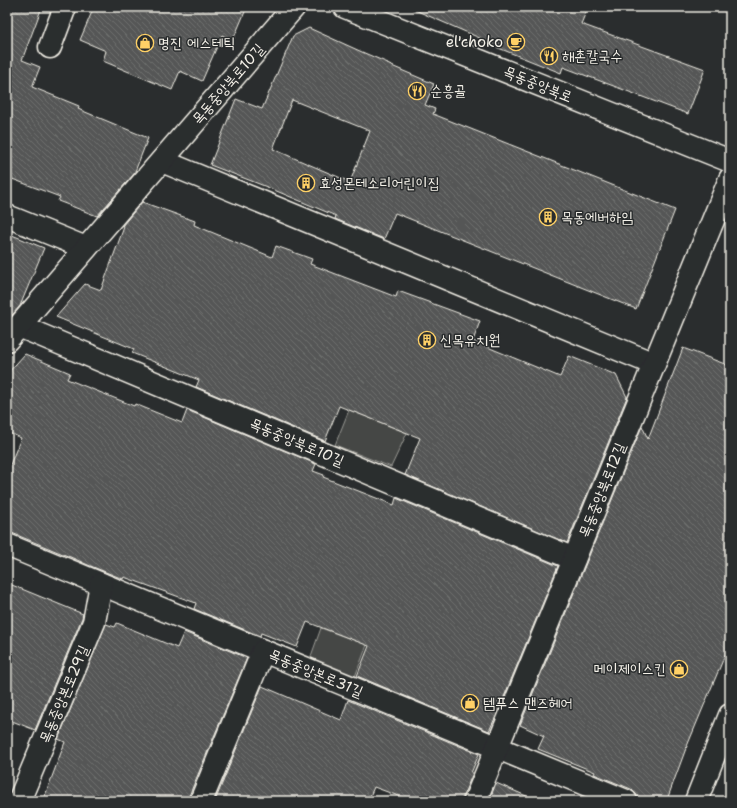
<svg xmlns="http://www.w3.org/2000/svg" width="737" height="808" font-family="'Shantell Sans','Poor Story',sans-serif">
<style>
.garden{fill:#444645;stroke:#9c9c96}
.building{fill:url(#building-back-hatch);stroke:#f4f1e8;fill-rule:evenodd}
.lines{fill:none;stroke-linecap:round;stroke-linejoin:round}
.minor-casing{stroke:#f4f1e8;stroke-width:25}
.minor{stroke:#2a2d2e;stroke-width:22}
.labels{text-anchor:middle;dominant-baseline:central;stroke-width:3;stroke-linejoin:round;paint-order:stroke}
.poi-label{font-size:15px;fill:#f4f1e8;stroke:#2a2d2e;text-anchor:start}
.street-label{font-size:15px;fill:#f4f1e8;stroke:#2a2d2e}
</style>
<defs>
<pattern id="building-back-hatch" width="6" height="6" patternUnits="userSpaceOnUse"><rect width="6" height="6" fill="#555756"/><path d="M-1 5l2 2M0 0l6 6M5-1l2 2" fill="none" stroke="#6e706e"/></pattern>
</defs>
<rect width="100%" height="100%" fill="#2a2d2e"/>
<filter id="ink" filterUnits="userSpaceOnUse"><feTurbulence type="fractalNoise" baseFrequency=".025" numOctaves="2"/><feDisplacementMap in="SourceGraphic" scale="8" xChannelSelector="R" yChannelSelector="G"/><feConvolveMatrix kernelMatrix="1 2 1 2 8 2 1 2 1" color-interpolation-filters="sRGB"/></filter>
<g filter="url(#ink)">
<g class="garden">
<path d="M349,410L407,433L391,467L335,445Z"/>
<path d="M321,628L367,645L354,679L310,659Z"/>
</g>
<g class="building">
<path d="M7,7H42L22,60L40,67L32,87L79,106L78,109L148,138L134,174L97,216L58,201L60,197L7,177Z"/>
<path d="M94,7H247L233,40L222,35L202,81L180,71L172,90L103,61L106,51L80,40Z"/>
<path d="M408,7H588L581,24L705,69L688,114L563,67L561,73L481,41L482,39Z"/>
<path d="M309,28L362,52L388,63L387,64L434,84L425,105L435,109L433,114L675,210L636,309L395,213L384,239L335,219L336,216L267,187L210,165L236,99L262,109L293,36ZM292,100L370,131L350,182L273,149Z"/>
<path d="M142,202L195,221L194,225L272,257L276,246L312,259L310,264L396,297L398,291L480,321L473,341L560,377L569,356L616,375L627,397L567,543L405,475L420,438L339,406L325,441L196,387L199,380L132,353L134,349L56,317L85,284L101,290L124,227L122,226Z"/>
<path d="M7,233L44,248L20,306L7,321Z"/>
<path d="M683,348L730,366V643L685,751L668,797L646,801H638L636,794L631,789L594,774L595,772L538,749L544,736L520,725L642,426L648,439Z"/>
<path d="M25,354L70,373L67,379L134,406L135,404L182,423L187,410L316,464L313,471L324,475L323,477L394,505L396,498L558,566L497,714L489,731L357,676L369,646L307,622L297,647L261,633L260,636L194,609L196,603L124,577L123,579L88,565L75,559L7,531V472L21,438L7,432V374Z"/>
<path d="M7,583L83,614L82,618L35,730L7,719Z"/>
<path d="M117,623L177,648L184,632L247,658L189,796V801H43L65,742L58,739L106,624L115,627Z"/>
<path d="M262,686L341,720L348,700L479,754L471,773H473L463,796V801H412L374,787L368,801H215Z"/>
<path d="M496,783L538,801H489Z"/>
</g>
<g class="lines">
<defs>
<g id="minor">
<path d="M345,7L730,161"/>
<path d="M50,47L65,7"/>
<path d="M162,161L654,364"/>
<path d="M7,216L86,248"/>
<path d="M19,326L574,559"/>
<path d="M7,340L294,7"/>
<path d="M7,545L626,801"/>
<path d="M19,801L94,622L101,584"/>
<path d="M201,801L263,651"/>
<path d="M475,801L730,179"/>
<path d="M696,801L730,715"/>
</g>
</defs>
<use href="#minor" class="minor-casing"/>
<use href="#minor" class="minor"/>
</g>
</g>
<defs>
<symbol id="cafe-ring" viewBox="-11 -11 22 22"><circle r="9.5" fill="#2a2d2e" stroke="#ffd166" stroke-width="1.5"/><path d="M-5.5-4.5H6V0H3Q3 3.5 0 3.5H-2.5Q-5.5 3.5-5.5 0ZM3-3.2v2h1.7v-2ZM-6 4.5H4V6H-6Z" fill="#ffd166"/></symbol>
<symbol id="shop-ring" viewBox="-11 -11 22 22"><circle r="9.5" fill="#2a2d2e" stroke="#ffd166" stroke-width="1.5"/><path d="M-5-2.5h2.3a2.7 3.5 0 0 1 5.4 0H5L5.5 6h-11ZM-1.5-2.5h3a1.5 2.3 0 0 0-3 0Z" fill="#ffd166"/></symbol>
<symbol id="restaurant-ring" viewBox="-11 -11 22 22"><circle r="9.5" fill="#2a2d2e" stroke="#ffd166" stroke-width="1.5"/><path d="M-5-6h1v4h1v-4h1v4h1v-4h1v5L-1.5 .5V6h-2V.5L-5-1ZM5-6V6H3V1.5H1.5Q1.5-4 5-6Z" fill="#ffd166"/></symbol>
<symbol id="building-ring" viewBox="-11 -11 22 22"><circle r="9.5" fill="#2a2d2e" stroke="#ffd166" stroke-width="1.5"/><path d="M-4-6H4V6H1V3H-1V6H-4ZM-2.5-4.3h1.7v1.8h-1.7ZM.8-4.3h1.7v1.8H.8ZM-2.5-1h1.7V.8h-1.7ZM.8-1h1.7V.8H.8Z" fill="#ffd166"/></symbol>
</defs>
<g fill-rule="evenodd">
<use href="#cafe-ring" x="506" y="32" width="20" height="20"/>
<use href="#shop-ring" x="135" y="33" width="20" height="20"/>
<use href="#restaurant-ring" x="539" y="46" width="20" height="20"/>
<use href="#restaurant-ring" x="407" y="81" width="20" height="20"/>
<use href="#building-ring" x="296" y="173" width="20" height="20"/>
<use href="#building-ring" x="538" y="207" width="20" height="20"/>
<use href="#building-ring" x="417" y="330" width="20" height="20"/>
<use href="#shop-ring" x="669" y="659" width="20" height="20"/>
<use href="#shop-ring" x="460" y="693" width="20" height="20"/>
</g>
<g class="labels">
<g class="poi-label">
<text x="503" y="42" text-anchor="end">el'choko</text>
<text x="158" y="43">명진 에스테틱</text>
<text x="562" y="56">해촌칼국수</text>
<text x="430" y="91">순흥골</text>
<text x="319" y="183">효성몬테소리어린이집</text>
<text x="561" y="217">목동에버하임</text>
<text x="440" y="340">신목유치원</text>
<text x="666" y="669" text-anchor="end">메이제이스킨</text>
<text x="483" y="703">템푸스 맨즈헤어</text>
</g>
<g class="street-label">
<text transform="translate(228 84) rotate(-49)">목동중앙북로10길</text>
<text transform="translate(538 84) rotate(22)">목동중앙북로</text>
<text transform="translate(297 442) rotate(23)">목동중앙북로10길</text>
<text transform="translate(602 490) rotate(-68)">목동중앙북로12길</text>
<text transform="translate(316 673) rotate(23)">목동중앙본로31길</text>
<text transform="translate(64 694) rotate(-67)">목동중앙본로29길</text>
</g>
</g>
<rect width="737" height="808" fill="none" stroke="#2a2d2e" stroke-width="24"/>
<rect x="12" y="12" width="713" height="784" fill="none" stroke="#f4f1e8" stroke-width="1.5" filter="url(#ink)"/>
</svg>
